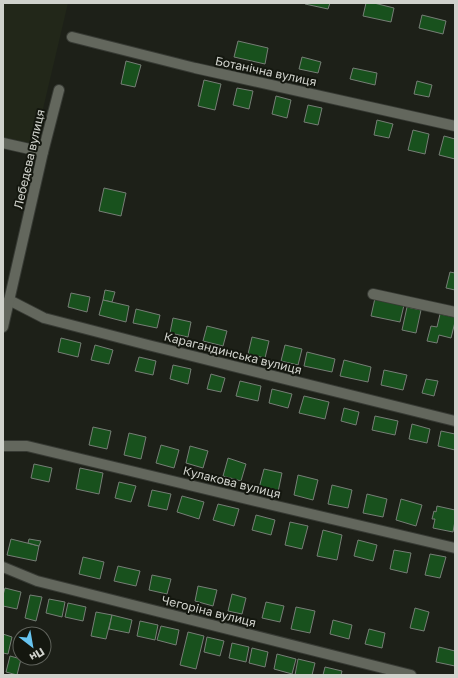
<svg xmlns="http://www.w3.org/2000/svg" width="458" height="678" font-family="'Golos Text',sans-serif">
<style>
.built{fill:#222719}
.building{fill:#18511d;stroke:#767e76}
.lines{fill:none;stroke-linecap:round;stroke-linejoin:round}
.minor-casing{stroke:#373a34;stroke-width:12}
.minor{stroke:#63675d;stroke-width:10}
.labels{text-anchor:middle;dominant-baseline:central;stroke-width:4;stroke-linejoin:round;paint-order:stroke}
.street-label{font-size:12px;fill:#d0d2cc;stroke:#14170f}
</style>
<rect width="100%" height="100%" fill="#1d2018"/>
<path class="built" d="M3,3H68L34,147L3,140Z"/>
<g class="building">
<path d="M305,3H330L328,9L305,4Z"/>
<path d="M366,3H374L394,8L391,22L363,16Z"/>
<path d="M422,15L446,21L443,34L419,28Z"/>
<path d="M238,41L268,48L265,64L234,57Z"/>
<path d="M302,57L321,62L318,73L299,69Z"/>
<path d="M126,61L141,65L135,87L121,84Z"/>
<path d="M353,68L377,73L375,85L350,79Z"/>
<path d="M204,80L221,84L215,110L198,106Z"/>
<path d="M417,81L432,85L429,97L414,94Z"/>
<path d="M237,88L253,91L249,109L233,105Z"/>
<path d="M276,96L291,100L287,118L272,114Z"/>
<path d="M308,105L322,108L318,125L304,122Z"/>
<path d="M377,120L393,124L389,138L374,135Z"/>
<path d="M413,130L429,134L425,154L408,150Z"/>
<path d="M444,136L455,139V159L439,155Z"/>
<path d="M104,188L126,193L121,216L99,211Z"/>
<path d="M450,272L455,273V290L446,288Z"/>
<path d="M105,290L115,292L112,302L103,300Z"/>
<path d="M71,293L90,297L87,312L68,307Z"/>
<path d="M375,298L404,305L400,322L371,316Z"/>
<path d="M103,300L129,306L126,322L99,315Z"/>
<path d="M407,307L421,310L416,333L402,330Z"/>
<path d="M136,309L160,315L157,328L133,323Z"/>
<path d="M440,314L455,317V322L451,338L439,335L437,343L427,341L431,326L437,327Z"/>
<path d="M173,318L191,322L188,337L170,333Z"/>
<path d="M207,326L227,331L223,346L203,341Z"/>
<path d="M252,337L269,341L265,358L248,354Z"/>
<path d="M61,338L81,343L78,357L58,352Z"/>
<path d="M95,345L113,350L109,364L91,360Z"/>
<path d="M285,345L302,349L298,365L281,361Z"/>
<path d="M307,352L335,359L332,372L304,366Z"/>
<path d="M139,357L156,361L153,375L135,371Z"/>
<path d="M344,360L371,367L368,382L340,376Z"/>
<path d="M173,365L191,369L188,384L170,379Z"/>
<path d="M384,370L407,375L403,390L381,385Z"/>
<path d="M211,374L225,378L221,392L207,389Z"/>
<path d="M426,379L438,381L434,396L422,393Z"/>
<path d="M240,381L261,386L258,401L236,396Z"/>
<path d="M272,389L292,394L288,408L269,403Z"/>
<path d="M304,396L329,402L325,419L299,413Z"/>
<path d="M344,408L359,412L356,425L341,421Z"/>
<path d="M375,416L398,421L395,435L372,430Z"/>
<path d="M412,424L430,429L427,443L409,439Z"/>
<path d="M93,427L111,431L107,449L89,445Z"/>
<path d="M441,431L455,434V450L438,446Z"/>
<path d="M129,433L146,437L141,459L124,455Z"/>
<path d="M161,445L179,450L174,468L156,463Z"/>
<path d="M190,446L208,451L203,468L186,463Z"/>
<path d="M228,458L246,464L241,481L223,476Z"/>
<path d="M34,464L52,468L49,482L31,478Z"/>
<path d="M80,468L103,473L99,494L76,489Z"/>
<path d="M264,469L282,473L278,492L259,488Z"/>
<path d="M298,475L318,480L313,500L294,495Z"/>
<path d="M119,482L136,486L131,502L115,498Z"/>
<path d="M332,485L352,490L348,508L328,504Z"/>
<path d="M152,490L171,494L167,510L148,506Z"/>
<path d="M367,494L387,499L383,517L363,513Z"/>
<path d="M182,496L204,502L199,519L177,512Z"/>
<path d="M401,499L422,505L416,526L396,520Z"/>
<path d="M218,504L239,509L234,526L213,520Z"/>
<path d="M437,506L455,510V521L453,532L433,528L435,519H432L434,511L436,512Z"/>
<path d="M256,515L275,520L271,535L252,530Z"/>
<path d="M290,522L308,526L302,549L285,545Z"/>
<path d="M323,530L342,535L337,560L317,556Z"/>
<path d="M11,539L39,546L36,561L7,555Z"/>
<path d="M29,539L41,541L39,546L28,543Z"/>
<path d="M358,540L377,545L373,561L354,556Z"/>
<path d="M394,550L411,553L407,573L390,569Z"/>
<path d="M430,554L446,557L440,578L425,575Z"/>
<path d="M83,557L104,562L100,579L79,574Z"/>
<path d="M118,566L140,571L136,586L114,581Z"/>
<path d="M152,575L171,579L167,594L149,590Z"/>
<path d="M198,586L217,590L213,606L195,601Z"/>
<path d="M5,588L21,592L17,609L3,606V595Z"/>
<path d="M232,594L246,598L242,614L228,611Z"/>
<path d="M30,595L42,597L36,621L25,618Z"/>
<path d="M49,599L65,602L62,617L46,613Z"/>
<path d="M266,602L284,606L280,622L262,618Z"/>
<path d="M68,603L86,607L83,621L65,617Z"/>
<path d="M296,607L315,611L310,633L291,629Z"/>
<path d="M415,608L429,612L424,631L410,628Z"/>
<path d="M96,612L112,615L106,639L91,636Z"/>
<path d="M112,615L132,620L129,633L109,629Z"/>
<path d="M333,620L352,625L349,639L330,634Z"/>
<path d="M140,621L158,625L155,640L137,636Z"/>
<path d="M161,626L179,630L176,645L157,640Z"/>
<path d="M369,629L385,633L382,648L365,644Z"/>
<path d="M188,632L204,636L196,669L180,665Z"/>
<path d="M3,634L12,637L8,654L3,653Z"/>
<path d="M207,637L224,641L220,656L204,652Z"/>
<path d="M232,643L249,647L246,662L229,658Z"/>
<path d="M439,647L455,651V666L436,662Z"/>
<path d="M252,648L268,652L265,667L249,663Z"/>
<path d="M277,654L296,659L292,674L274,669Z"/>
<path d="M10,656L21,659L17,675L6,672Z"/>
<path d="M298,659L315,663L312,675H295Z"/>
<path d="M325,667L342,671L341,675H323Z"/>
</g>
<g class="lines">
<defs>
<g id="minor">
<path d="M72,37L195,68L455,126"/>
<path d="M3,143L43,152"/>
<path d="M373,294L455,312"/>
<path d="M9,300L44,318L148,345L455,421"/>
<path d="M3,327L43,152L59,90"/>
<path d="M3,446H27L268,504L455,548"/>
<path d="M3,567L37,581L411,675"/>
</g>
</defs>
<use href="#minor" class="minor-casing"/>
<use href="#minor" class="minor"/>
</g>
<g class="labels">
<g class="street-label">
<text transform="translate(266 71) rotate(12)">Ботанічна вулиця</text>
<text transform="translate(29 159) rotate(-77)">Лебедєва вулиця</text>
<text transform="translate(233 353) rotate(14)">Карагандинська вулиця</text>
<text transform="translate(232 482) rotate(14)">Кулакова вулиця</text>
<text transform="translate(209 611) rotate(14)">Чегоріна вулиця</text>
</g>
</g>
<rect width="458" height="678" fill="none" stroke="#d0d2cc" stroke-width="8"/>
<g transform="translate(32 646) rotate(149)"><circle r="19" fill="#14170f" stroke="#5f625b"/>
<path d="M0-3L7 15L0 10L-7 15Z" fill="#67c4f0"/>
<text y="-6" font-size="11" font-weight="bold" text-anchor="middle" fill="#d0d2cc">Пн</text>
</g>
</svg>
